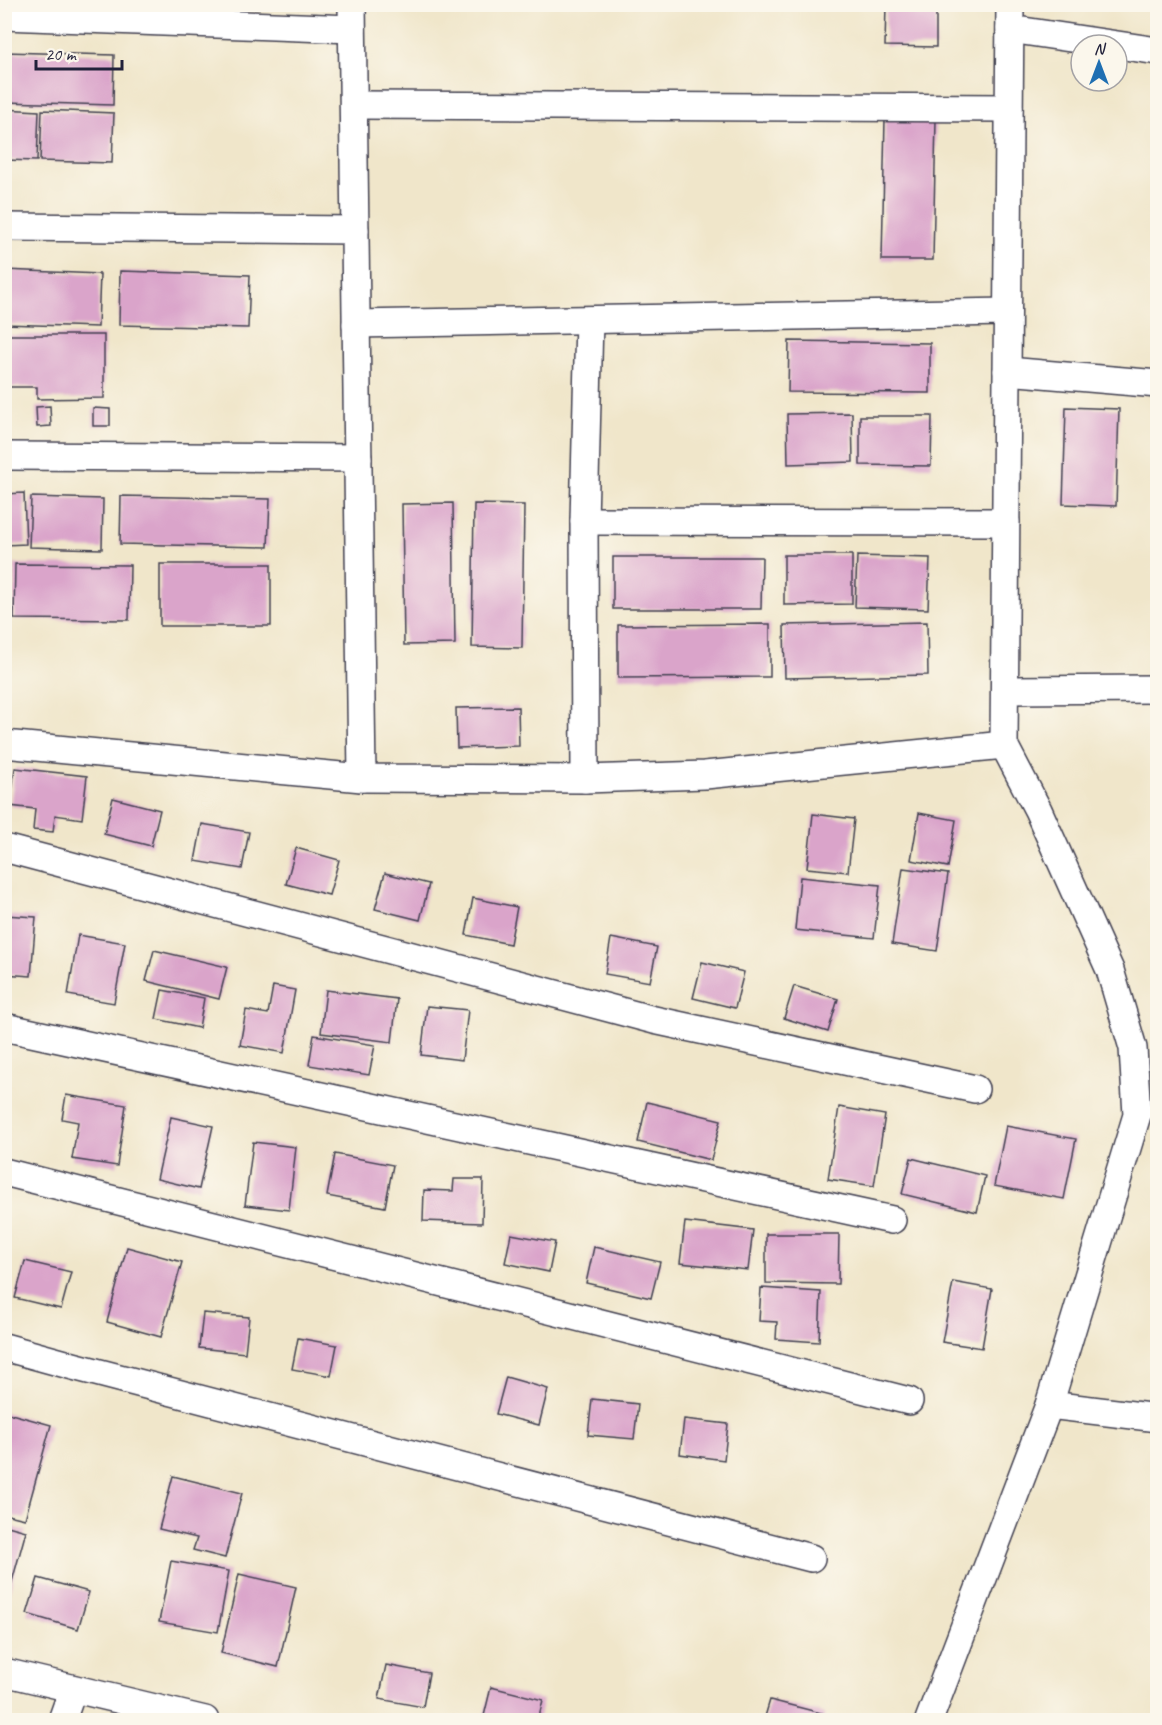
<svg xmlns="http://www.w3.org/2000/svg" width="1162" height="1725" font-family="Caveat,sans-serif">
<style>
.building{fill:#daa4ca}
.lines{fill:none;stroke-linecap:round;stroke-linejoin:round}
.minor-casing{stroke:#413f50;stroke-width:30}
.minor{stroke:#fff;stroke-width:27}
</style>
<rect width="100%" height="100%" fill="#fbf7ec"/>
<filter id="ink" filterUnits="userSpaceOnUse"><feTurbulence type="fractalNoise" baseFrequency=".0167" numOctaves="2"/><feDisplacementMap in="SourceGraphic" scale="12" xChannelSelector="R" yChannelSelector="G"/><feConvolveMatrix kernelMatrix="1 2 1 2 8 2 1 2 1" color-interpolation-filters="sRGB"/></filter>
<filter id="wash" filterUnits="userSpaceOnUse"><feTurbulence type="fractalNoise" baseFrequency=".008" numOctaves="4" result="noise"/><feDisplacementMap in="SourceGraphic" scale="24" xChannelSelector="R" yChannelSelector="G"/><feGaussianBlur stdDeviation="1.35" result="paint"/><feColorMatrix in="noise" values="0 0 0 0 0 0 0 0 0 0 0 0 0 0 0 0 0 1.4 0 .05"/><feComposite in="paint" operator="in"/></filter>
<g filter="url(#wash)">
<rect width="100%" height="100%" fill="#f0e6ca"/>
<g id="blocks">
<g class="building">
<path d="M886,4H936V47L885,46Z"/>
<path d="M4,52L114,55L113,105L4,102Z"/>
<path d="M4,109L39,111L37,161L4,160Z"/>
<path d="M42,110L114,113L112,163L40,161Z"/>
<path d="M885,118L936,119L933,260H882Z"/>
<path d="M4,270L100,274L98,327L4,324Z"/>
<path d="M120,271L250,275L248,328L119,325Z"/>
<path d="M4,335H104V398L37,399V387H4Z"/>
<path d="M789,341L930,343V393L788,392Z"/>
<path d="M50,406L51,426L37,427L36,407Z"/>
<path d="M1066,407L1119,409L1116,506L1063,504Z"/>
<path d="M93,408L110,409V426H93Z"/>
<path d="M852,413L853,462L788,464L787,414Z"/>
<path d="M860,416H932L931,466L860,465Z"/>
<path d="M24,493L26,544L4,545V494Z"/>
<path d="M121,496L270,499L268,547L120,544Z"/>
<path d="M31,497L103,499L102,549L29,547Z"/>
<path d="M453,503L455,644L404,645L402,504Z"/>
<path d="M474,504L524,505L522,648L472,647Z"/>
<path d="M784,555H852V604L784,605Z"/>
<path d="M857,556L930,558L928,609L855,607Z"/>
<path d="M613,557H762L761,609H613Z"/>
<path d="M15,564L130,565L129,620L14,619Z"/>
<rect x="160" y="564" width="111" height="62"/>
<path d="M927,622L928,675L785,678L784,625Z"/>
<path d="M770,624V677L618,678V625Z"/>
<path d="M518,707L519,746L457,748L456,708Z"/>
<path d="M15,768L87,776L82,819L55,815L53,832L33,830L35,809L10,806Z"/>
<path d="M113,798L160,810L151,846L104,834Z"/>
<path d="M919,813L956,820L948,867L911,860Z"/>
<path d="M813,814L854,819L848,872L807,868Z"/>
<path d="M202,824L249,832L242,869L195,861Z"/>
<path d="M296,848L339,860L329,895L286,884Z"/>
<path d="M903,868L948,874L937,951L892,944Z"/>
<path d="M385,873L429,884L420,920L375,909Z"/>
<path d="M800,877L880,885L874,938L795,930Z"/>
<path d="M473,898L517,907L510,944L466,935Z"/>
<path d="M4,915L36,917L31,976L4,974Z"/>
<path d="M78,935L125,943L114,1003L68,995Z"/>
<path d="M611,938L657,947L650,982L605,974Z"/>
<path d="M154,950L227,967L219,999L146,981Z"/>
<path d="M702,962L744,972L735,1008L693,998Z"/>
<path d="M273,986L295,990L284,1053L240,1045L246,1010L268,1014Z"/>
<path d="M794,986L838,999L828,1032L784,1018Z"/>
<path d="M162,990L204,998L199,1028L156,1019Z"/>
<path d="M326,990L397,999L392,1042L321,1033Z"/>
<path d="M427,1006L468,1010L462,1060L421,1055Z"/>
<path d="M314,1035L375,1045L369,1075L309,1065Z"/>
<path d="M66,1095L126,1105L117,1166L72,1159L78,1122L62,1119Z"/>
<path d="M647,1102L721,1120L711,1160L638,1142Z"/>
<path d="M839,1107L885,1115L874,1186L828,1179Z"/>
<path d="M171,1117L213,1126L199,1189L157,1179Z"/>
<path d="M1006,1126L1076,1139L1064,1199L994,1186Z"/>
<path d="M253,1142L296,1147L289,1210L245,1205Z"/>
<path d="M335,1154L393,1165L385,1207L327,1196Z"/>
<path d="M911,1158L985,1176L977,1212L902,1194Z"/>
<path d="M454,1179H483L482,1223L423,1221L424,1190L453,1191Z"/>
<path d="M685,1222L753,1230L748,1270L680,1263Z"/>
<path d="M511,1234L555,1242L549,1272L505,1263Z"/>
<path d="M766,1234H839L838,1284L766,1283Z"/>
<path d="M127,1247L182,1262L161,1337L107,1322Z"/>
<path d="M594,1247L660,1262L651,1298L586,1283Z"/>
<path d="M25,1261L71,1272L61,1309L15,1298Z"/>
<path d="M953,1282L992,1289L982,1348L942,1342Z"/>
<path d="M761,1288L821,1292L819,1342L776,1339L777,1322L759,1321Z"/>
<path d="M203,1313L249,1317L245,1353L199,1348Z"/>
<path d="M298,1338L337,1345L331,1376L292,1369Z"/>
<path d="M506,1377L548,1389L539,1425L496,1414Z"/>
<path d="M592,1399L638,1404L634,1439L588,1435Z"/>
<path d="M4,1412L51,1425L25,1519L4,1514Z"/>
<path d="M684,1419L728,1424L724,1460L680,1454Z"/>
<path d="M173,1476L242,1493L225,1558L193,1550L197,1538L159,1529Z"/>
<path d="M4,1525L26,1531L8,1596L4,1595Z"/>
<path d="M171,1561L229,1571L218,1632L159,1622Z"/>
<path d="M239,1574L296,1587L278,1667L221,1653Z"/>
<path d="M38,1578L89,1592L78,1629L27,1614Z"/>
<path d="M386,1665L429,1673L423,1707L379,1699Z"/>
<path d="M491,1687L543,1700L538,1720H483Z"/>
<path d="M770,1700L825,1714L823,1720H764Z"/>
</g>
</g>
</g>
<g filter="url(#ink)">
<use href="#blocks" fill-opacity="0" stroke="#413f50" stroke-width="1.5"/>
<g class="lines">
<defs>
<g id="minor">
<path d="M352,4L362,778"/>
<path d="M4,16L352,29"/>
<path d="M1010,29L1158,51"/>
<path d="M354,105L1009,108"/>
<path d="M4,227L355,230"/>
<path d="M356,324L1007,312"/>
<path d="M1007,371L1158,384"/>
<path d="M4,456L358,458"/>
<path d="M584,521L1006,522"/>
<path d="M1005,690L1158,689"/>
<path d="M4,744L362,778L585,779L705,775L1004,745"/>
<path d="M585,779L584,521L589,320"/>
<path d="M4,848L654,1020L975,1089"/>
<path d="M4,1027L892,1220"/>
<path d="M4,1172L909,1401"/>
<path d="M4,1347L73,1366L811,1558"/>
<path d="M1049,1405L1158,1418"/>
<path d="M4,1672L205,1720"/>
<path d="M62,1720L73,1689"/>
<path d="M929,1720L1049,1405L1137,1115L1133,1048L1110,970L1038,810L1004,745L1010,4"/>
</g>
</defs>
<use href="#minor" class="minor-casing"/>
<use href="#minor" class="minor"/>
</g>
</g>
<rect width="1162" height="1725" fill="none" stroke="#fbf7ec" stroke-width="24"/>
<g transform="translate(1099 63)"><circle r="28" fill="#fbf7ec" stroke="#a4a2a5" stroke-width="1.5"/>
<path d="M0-4.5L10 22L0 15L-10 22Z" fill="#1f6fb2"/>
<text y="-9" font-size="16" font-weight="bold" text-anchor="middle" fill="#22223b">N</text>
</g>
<path d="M36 60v9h86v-9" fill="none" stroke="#22223b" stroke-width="3"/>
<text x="45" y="60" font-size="18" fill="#22223b" stroke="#fbf7ec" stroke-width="4.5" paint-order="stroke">20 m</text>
</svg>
